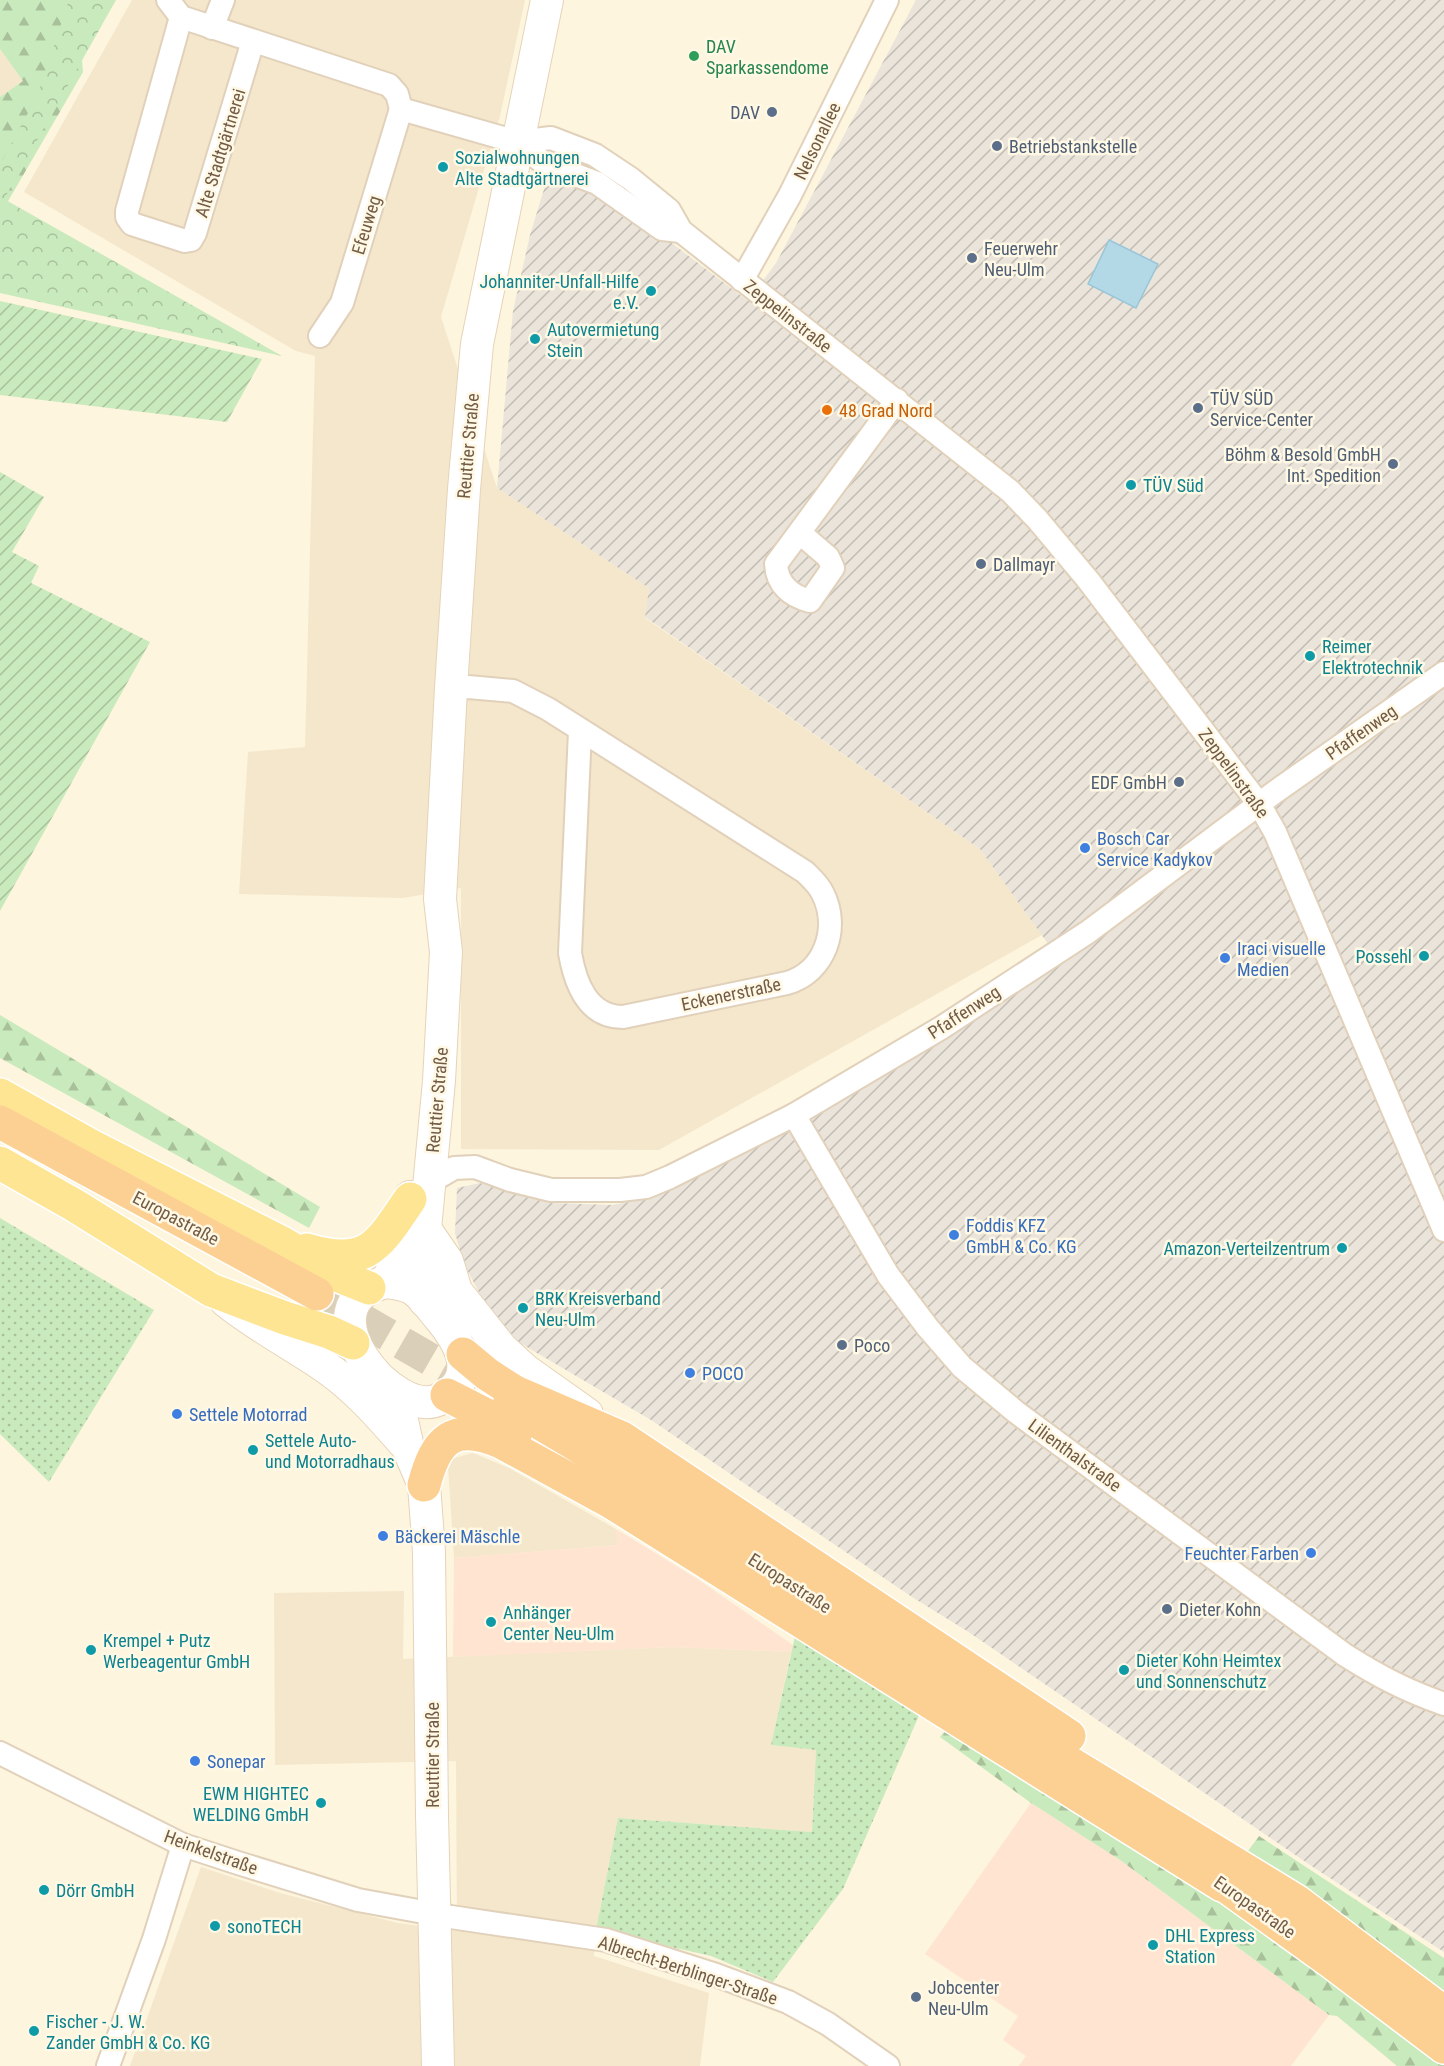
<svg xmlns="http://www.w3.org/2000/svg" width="1444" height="2066" font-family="'Roboto Condensed',sans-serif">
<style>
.residential{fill:#f5e7cc}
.commercial{fill:#fee4d1}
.industrial{fill:url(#industrial-furrows)}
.grass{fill:url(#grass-dots)}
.forest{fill:url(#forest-firs)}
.park{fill:url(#park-crowns)}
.garden{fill:url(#garden-furrows)}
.water{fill:#b3d8e6;stroke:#99c6d8;stroke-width:1.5}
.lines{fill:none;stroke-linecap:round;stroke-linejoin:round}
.trunk-tunnel{stroke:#dacfb8;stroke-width:33;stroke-dasharray:33 16;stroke-linecap:butt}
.minor-casing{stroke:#e1d1ba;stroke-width:26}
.secondary-casing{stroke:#e6d3b8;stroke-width:34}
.primary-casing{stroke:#fff;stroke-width:36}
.trunk-casing{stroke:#fff;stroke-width:36}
.minor{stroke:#fff;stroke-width:22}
.secondary{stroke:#fff;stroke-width:32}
.primary{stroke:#fee594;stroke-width:33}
.trunk{stroke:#fcd093;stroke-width:33}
.leisure-dot{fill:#2e9e5b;stroke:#fff8e5;stroke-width:2}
.service-dot{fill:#5c6f8a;stroke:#fff8e5;stroke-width:2}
.culture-dot{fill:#0f9aa8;stroke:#fff8e5;stroke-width:2}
.food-dot{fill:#e8710a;stroke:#fff8e5;stroke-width:2}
.shop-dot{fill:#3f7fe0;stroke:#fff8e5;stroke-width:2}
.labels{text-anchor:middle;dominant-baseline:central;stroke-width:5;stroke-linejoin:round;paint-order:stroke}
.leisure-label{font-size:18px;fill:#27864d;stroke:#fff8e5;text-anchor:start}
.service-label{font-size:18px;fill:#4e5e75;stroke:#fff8e5;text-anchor:start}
.street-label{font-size:18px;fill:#735c46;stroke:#fff8e5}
.culture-label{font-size:18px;fill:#0d838f;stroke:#fff8e5;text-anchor:start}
.food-label{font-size:18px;fill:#c56008;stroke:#fff8e5;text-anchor:start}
.shop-label{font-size:18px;fill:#366cbe;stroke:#fff8e5;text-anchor:start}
</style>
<defs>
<pattern id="industrial-furrows" width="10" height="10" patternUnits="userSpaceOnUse" patternTransform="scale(1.5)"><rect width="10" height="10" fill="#eae4db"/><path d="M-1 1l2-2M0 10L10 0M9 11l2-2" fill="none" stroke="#c2bcb3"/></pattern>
<pattern id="grass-dots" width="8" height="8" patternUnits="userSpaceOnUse" patternTransform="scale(1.5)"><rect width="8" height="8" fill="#c9eabd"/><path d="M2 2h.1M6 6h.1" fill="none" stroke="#a8c19b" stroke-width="1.8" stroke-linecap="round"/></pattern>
<pattern id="forest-firs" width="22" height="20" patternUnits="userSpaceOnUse" patternTransform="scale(1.5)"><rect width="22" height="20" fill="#c9eabd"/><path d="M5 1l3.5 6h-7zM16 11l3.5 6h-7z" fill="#a8c19b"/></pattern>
<pattern id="park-crowns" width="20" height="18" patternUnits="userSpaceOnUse" patternTransform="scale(1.5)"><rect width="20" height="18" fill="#c9eabd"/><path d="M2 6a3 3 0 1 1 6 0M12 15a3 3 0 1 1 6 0" fill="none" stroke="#a8c19b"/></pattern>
<pattern id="garden-furrows" width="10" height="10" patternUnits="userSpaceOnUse" patternTransform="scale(1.5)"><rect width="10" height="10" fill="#c9eabd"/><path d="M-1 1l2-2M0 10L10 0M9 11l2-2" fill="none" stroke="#a8c19b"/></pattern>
</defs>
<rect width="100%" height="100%" fill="#fdf5de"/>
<g class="residential">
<path d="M132,0H525L500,116L441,317L497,488L649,588L645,618L980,849L1042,935L659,1150L461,1149V888L403,898L239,894L248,752L305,747L315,356L296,351L24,192Z"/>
<path d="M0,49L23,81L0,97Z"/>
<path d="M473,1453L509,1468L616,1529L618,1545L454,1558L448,1465L454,1458Z"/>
<path d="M404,1591L403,1659L673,1647L791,1652L771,1745L816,1750L812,1832L618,1818L596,1930L594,1956L709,1993L700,2066H130L201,1867L280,1893L398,1923L457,1931L456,1761L275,1765L274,1593Z"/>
</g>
<g class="commercial">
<path d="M616,1529L696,1578L793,1645L791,1652L673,1647L453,1657L454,1558L617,1545Z"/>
<path d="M1031,1803L1120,1860L1329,2015L1291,2066H1019L1026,2056L1003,2040L1018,2016L925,1954Z"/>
</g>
<path class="industrial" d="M916,0H1444V1952L1316,1869L967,1631L912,1597L651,1420L520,1343L497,1319L482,1298L464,1264L455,1233L457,1188L480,1183L549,1203L612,1205L652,1198L695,1178L1059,959L980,849L645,617L649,588L497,488L513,311L530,235L549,173L606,193L748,301L776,263Z"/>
<g class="grass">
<path d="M0,1218L154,1310L49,1482L0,1434Z"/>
<path d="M795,1636L921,1711L843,1889L773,1982L711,1956L596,1930L618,1818L812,1832L816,1750L771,1745Z"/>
</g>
<g class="forest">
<path d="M0,0H77L83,72L0,215V97L23,81L0,49Z"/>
<path d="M0,1015L320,1207L309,1228L0,1058Z"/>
<path d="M951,1723L1146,1848L1444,2059V2066H1397L1337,2016L1329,2015L1120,1860L1031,1803L940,1737Z"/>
<path d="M1259,1836L1444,1958V1996L1248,1851Z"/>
</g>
<path class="park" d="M69,0H116L4,199L282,356L0,293V165L38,94Z"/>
<g class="garden">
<path d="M0,301L262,359L227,422L0,395Z"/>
<path d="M0,472L44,497L12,552L39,566L31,583L150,642L0,911Z"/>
</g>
<path class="water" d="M1109,240L1158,264L1136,308L1088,284Z"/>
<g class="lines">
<path class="trunk-tunnel" d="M317,1294L487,1392"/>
<defs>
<g id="minor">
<path d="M168,0L181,17L389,85L397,94L401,109L517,142L551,138L595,155L631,179L669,210L681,231L1010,491L1037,519L1088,580L1259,804L1275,832L1444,1230"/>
<path d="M181,17L127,211V217L132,224L185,241L191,240L195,233L253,41"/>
<path d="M212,28L223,0"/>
<path d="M517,142L544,163L597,183L662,229L681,231"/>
<path d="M742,280L790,195L887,0"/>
<path d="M320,336L342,303L401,109"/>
<path d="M800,533L828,557L833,568L810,601C791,596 777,585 776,564L897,400"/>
<path d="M451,688L468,687L513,691L548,709L805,872C812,879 819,885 823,894C840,928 825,972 787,983L623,1017C587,1017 575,982 570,953L580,731"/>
<path d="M794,1115L888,1275L928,1328L962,1367L1016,1412L1345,1655C1380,1677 1405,1690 1444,1704"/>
<path d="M430,1182L454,1168L475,1167L510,1180L551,1190H620L646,1187L670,1177L794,1115L941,1028L1088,932L1275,792L1444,673"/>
<path d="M0,1753L183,1845L238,1863L358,1900L451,1917L606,1940L716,1975L788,2002L828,2024L888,2066"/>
<path d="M108,2066L154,1939L183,1845"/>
</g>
<g id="secondary">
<path d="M425,1229L447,1261L456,1291L501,1348L525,1370L587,1414"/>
<path d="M386,1282L398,1260L410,1197"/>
<path d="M386,1282C395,1283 405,1284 413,1289C423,1296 430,1306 438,1316C460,1342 481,1377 440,1399C395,1423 297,1304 386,1282Z"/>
<path d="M226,1301C258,1327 294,1345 327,1368C357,1389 381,1417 404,1443"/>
<path d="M425,1301L424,1268L425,1229L439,1081L446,952L440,899L451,688L464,489L477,344L547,0"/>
<path d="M396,1392L408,1448L424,1485L429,1552L432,1815L438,2066"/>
</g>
<g id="primary">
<path d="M0,1095L91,1146L282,1243L334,1274L369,1288"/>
<path d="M0,1163L74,1205L211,1290L285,1318L329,1332L353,1343"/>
<path d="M307,1250C368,1268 378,1246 410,1199"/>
</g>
<g id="trunk">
<path d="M0,1122L317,1294"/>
<path d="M463,1354L487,1374L515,1392L622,1438L1069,1736"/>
<path d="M447,1395L502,1423L515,1435"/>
<path d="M509,1405L570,1441L1070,1763L1296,1901L1444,2013"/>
<path d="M424,1485C436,1439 453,1422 501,1442L611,1502L1222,1885"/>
<path d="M1205,1871L1333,1963L1444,2047"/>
</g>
</defs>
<use href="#minor" class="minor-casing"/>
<use href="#secondary" class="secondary-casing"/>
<use href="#primary" class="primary-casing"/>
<use href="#trunk" class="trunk-casing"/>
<use href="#minor" class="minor"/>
<use href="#secondary" class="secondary"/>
<use href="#primary" class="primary"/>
<use href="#trunk" class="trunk"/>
</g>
<circle class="leisure-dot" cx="694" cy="56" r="6"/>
<g class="service-dot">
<circle cx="772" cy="112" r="6"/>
<circle cx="997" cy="146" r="6"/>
<circle cx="972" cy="258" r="6"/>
<circle cx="1198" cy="408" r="6"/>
<circle cx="1393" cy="464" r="6"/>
<circle cx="981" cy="564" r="6"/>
<circle cx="1179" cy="782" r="6"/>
<circle cx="842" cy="1345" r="6"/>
<circle cx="1167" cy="1609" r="6"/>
<circle cx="916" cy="1997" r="6"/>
</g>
<g class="culture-dot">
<circle cx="443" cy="167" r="6"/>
<circle cx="651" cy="291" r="6"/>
<circle cx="535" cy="339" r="6"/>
<circle cx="1131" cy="485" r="6"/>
<circle cx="1310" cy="656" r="6"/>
<circle cx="1424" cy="956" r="6"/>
<circle cx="1342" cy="1248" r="6"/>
<circle cx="523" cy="1308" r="6"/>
<circle cx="253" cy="1450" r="6"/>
<circle cx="491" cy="1622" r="6"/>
<circle cx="91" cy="1650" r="6"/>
<circle cx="1124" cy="1670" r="6"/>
<circle cx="321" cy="1803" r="6"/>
<circle cx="44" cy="1890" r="6"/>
<circle cx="215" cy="1926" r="6"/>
<circle cx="1153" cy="1945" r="6"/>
<circle cx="34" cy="2031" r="6"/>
</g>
<circle class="food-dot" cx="827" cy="410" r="6"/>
<g class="shop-dot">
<circle cx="1085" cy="848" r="6"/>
<circle cx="1225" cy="958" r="6"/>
<circle cx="954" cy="1235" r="6"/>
<circle cx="690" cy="1373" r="6"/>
<circle cx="177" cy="1414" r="6"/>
<circle cx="383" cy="1536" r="6"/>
<circle cx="1311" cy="1553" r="6"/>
<circle cx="195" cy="1761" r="6"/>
</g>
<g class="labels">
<g class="leisure-label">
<text x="706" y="46">DAV<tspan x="706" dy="21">Sparkassendome</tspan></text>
</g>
<g class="service-label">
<text x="760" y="112" text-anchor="end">DAV</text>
<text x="1009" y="146">Betriebstankstelle</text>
<text x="984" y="248">Feuerwehr<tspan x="984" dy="21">Neu-Ulm</tspan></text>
<text x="1210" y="398">TÜV SÜD<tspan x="1210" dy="21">Service-Center</tspan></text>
<text x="1381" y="454" text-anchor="end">Böhm &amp; Besold GmbH<tspan x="1381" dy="21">Int. Spedition</tspan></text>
<text x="993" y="564">Dallmayr</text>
<text x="1167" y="782" text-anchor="end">EDF GmbH</text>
<text x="854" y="1345">Poco</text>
<text x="1179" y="1609">Dieter Kohn</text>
<text x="928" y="1987">Jobcenter<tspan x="928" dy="21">Neu-Ulm</tspan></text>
</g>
<g class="street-label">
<text transform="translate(817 141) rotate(-64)">Nelsonallee</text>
<text transform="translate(220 153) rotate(-73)">Alte Stadtgärtnerei</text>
<text transform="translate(366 225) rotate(-73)">Efeuweg</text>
<text transform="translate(788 316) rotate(38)">Zeppelinstraße</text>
<text transform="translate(468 446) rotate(-85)">Reuttier Straße</text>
<text transform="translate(1361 732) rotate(-35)">Pfaffenweg</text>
<text transform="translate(1234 773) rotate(54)">Zeppelinstraße</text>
<text transform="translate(731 994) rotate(-12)">Eckenerstraße</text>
<text transform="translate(964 1012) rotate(-33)">Pfaffenweg</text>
<text transform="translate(437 1100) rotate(-85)">Reuttier Straße</text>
<text transform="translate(176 1218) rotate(28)">Europastraße</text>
<text transform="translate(1075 1455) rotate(36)">Lilienthalstraße</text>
<text transform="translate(790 1583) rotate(33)">Europastraße</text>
<text transform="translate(432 1755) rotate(-90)">Reuttier Straße</text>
<text transform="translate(211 1852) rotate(20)">Heinkelstraße</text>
<text transform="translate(1255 1907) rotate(35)">Europastraße</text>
<text transform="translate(688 1970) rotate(18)">Albrecht-Berblinger-Straße</text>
</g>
<g class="culture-label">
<text x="455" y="157">Sozialwohnungen<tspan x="455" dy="21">Alte Stadtgärtnerei</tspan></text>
<text x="639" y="281" text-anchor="end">Johanniter-Unfall-Hilfe<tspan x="639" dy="21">e.V.</tspan></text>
<text x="547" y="329">Autovermietung<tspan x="547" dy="21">Stein</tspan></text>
<text x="1143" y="485">TÜV Süd</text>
<text x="1322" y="646">Reimer<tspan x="1322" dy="21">Elektrotechnik</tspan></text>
<text x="1412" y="956" text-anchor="end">Possehl</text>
<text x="1330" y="1248" text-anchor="end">Amazon-Verteilzentrum</text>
<text x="535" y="1298">BRK Kreisverband<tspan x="535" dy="21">Neu-Ulm</tspan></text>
<text x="265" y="1440">Settele Auto-<tspan x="265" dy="21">und Motorradhaus</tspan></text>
<text x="503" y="1612">Anhänger<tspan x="503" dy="21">Center Neu-Ulm</tspan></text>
<text x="103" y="1640">Krempel + Putz<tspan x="103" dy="21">Werbeagentur GmbH</tspan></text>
<text x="1136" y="1660">Dieter Kohn Heimtex<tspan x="1136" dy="21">und Sonnenschutz</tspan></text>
<text x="309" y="1793" text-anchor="end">EWM HIGHTEC<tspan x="309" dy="21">WELDING GmbH</tspan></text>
<text x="56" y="1890">Dörr GmbH</text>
<text x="227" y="1926">sonoTECH</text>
<text x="1165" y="1935">DHL Express<tspan x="1165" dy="21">Station</tspan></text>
<text x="46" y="2021">Fischer - J. W.<tspan x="46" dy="21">Zander GmbH &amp; Co. KG</tspan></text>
</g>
<g class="food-label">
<text x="839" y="410">48 Grad Nord</text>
</g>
<g class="shop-label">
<text x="1097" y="838">Bosch Car<tspan x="1097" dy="21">Service Kadykov</tspan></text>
<text x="1237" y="948">Iraci visuelle<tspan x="1237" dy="21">Medien</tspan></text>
<text x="966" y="1225">Foddis KFZ<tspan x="966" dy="21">GmbH &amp; Co. KG</tspan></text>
<text x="702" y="1373">POCO</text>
<text x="189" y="1414">Settele Motorrad</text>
<text x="395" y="1536">Bäckerei Mäschle</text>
<text x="1299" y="1553" text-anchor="end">Feuchter Farben</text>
<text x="207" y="1761">Sonepar</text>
</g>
</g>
</svg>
